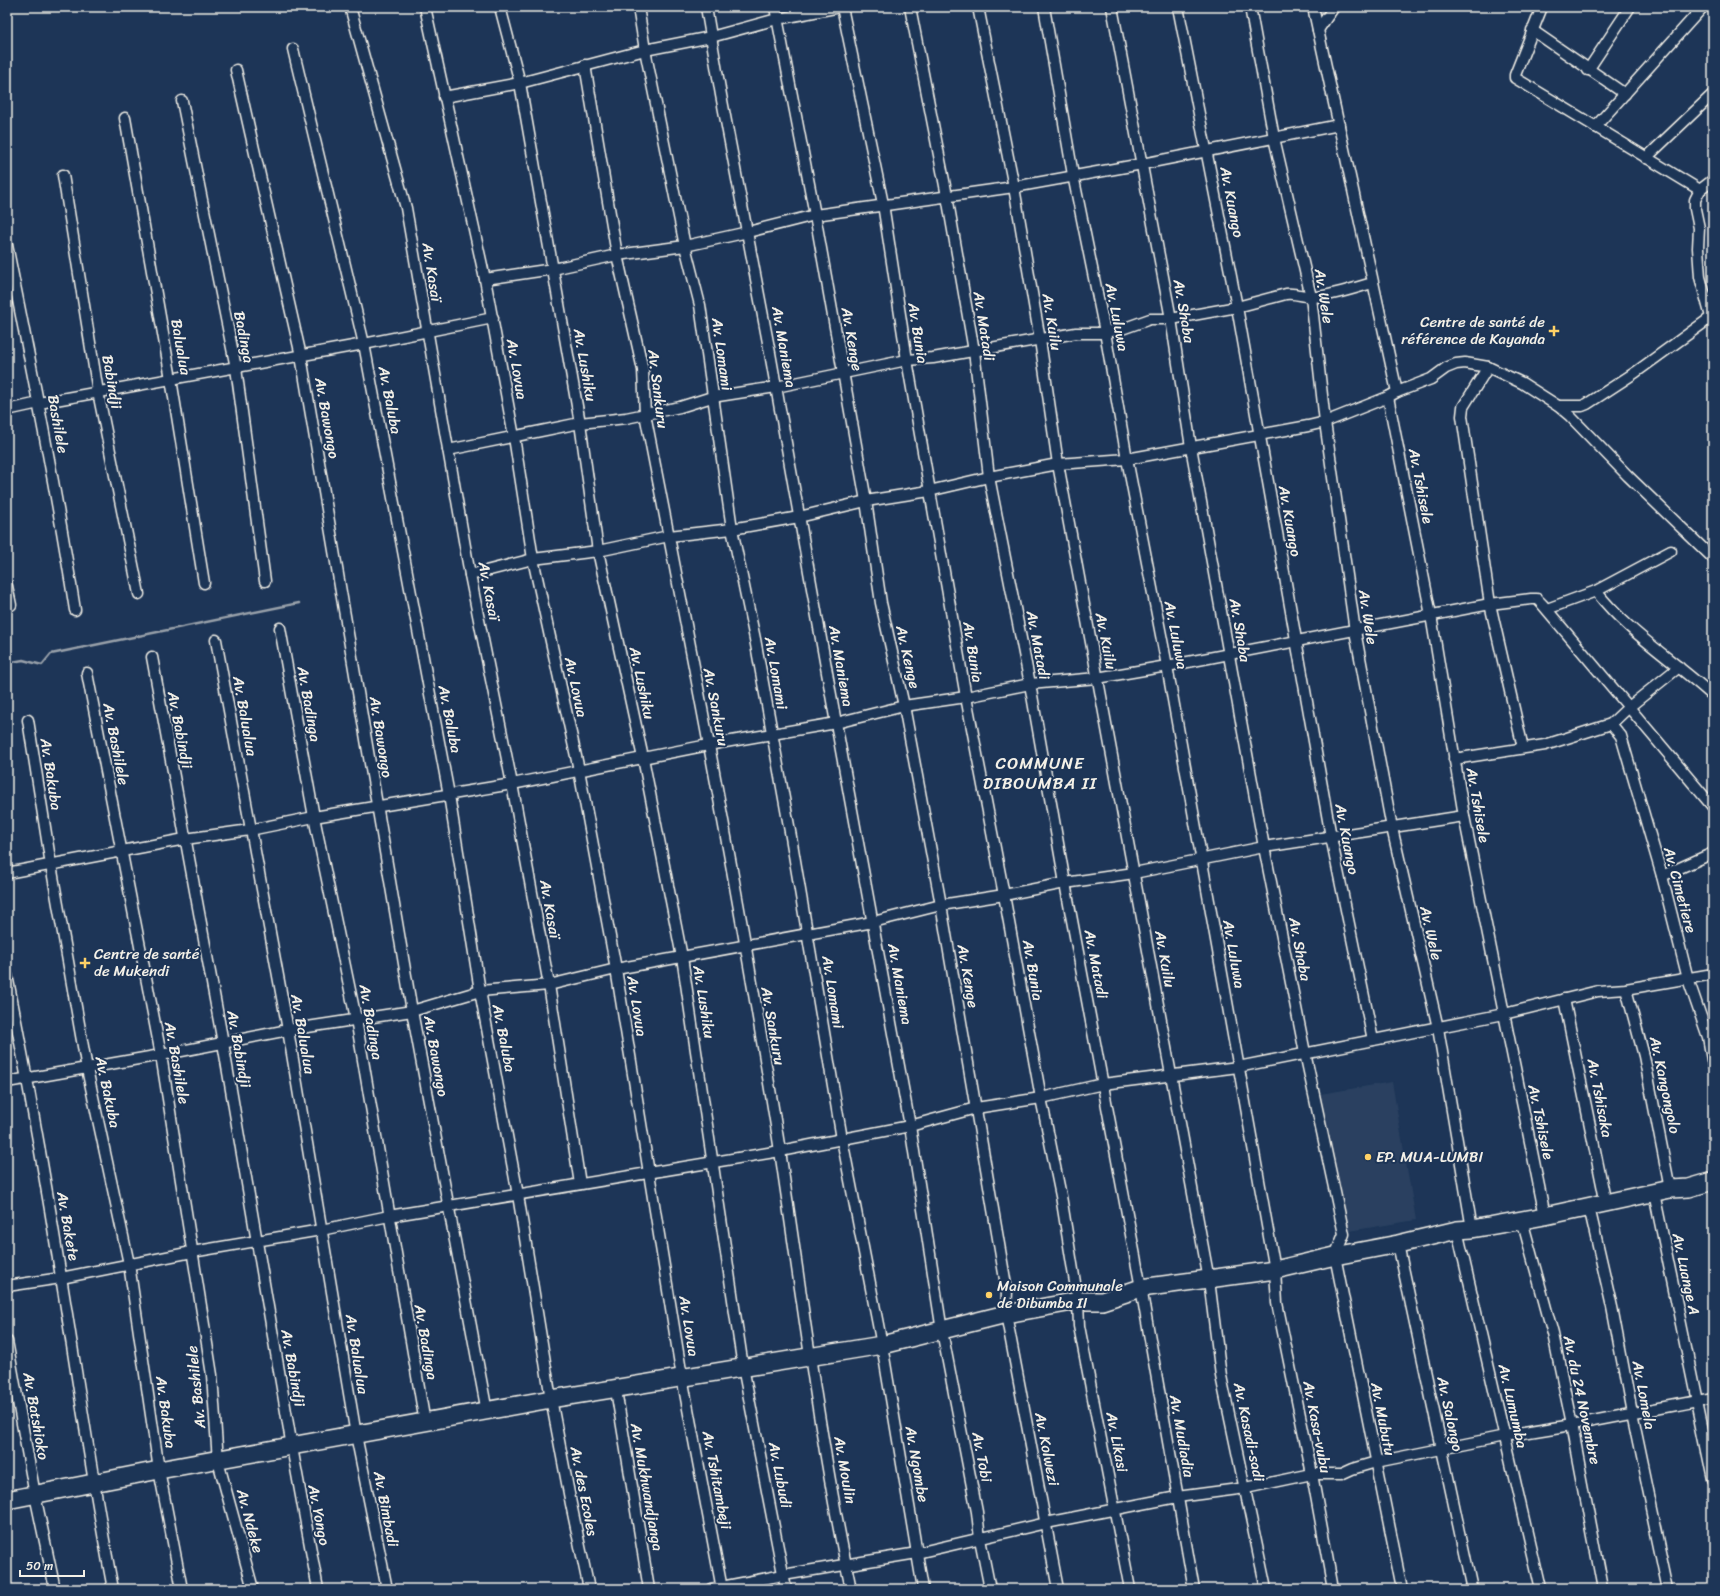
<svg xmlns="http://www.w3.org/2000/svg" width="1720" height="1596" font-family="Sriracha,sans-serif">
<style>
.built{fill:#2a4060}
.lines{fill:none;stroke-linecap:round;stroke-linejoin:round}
.stream{stroke:#9aa2ab;stroke-width:2.5}
.minor-casing{stroke:#f4f1e8;stroke-width:13}
.trunk-casing{stroke:#f4f1e8;stroke-width:20}
.minor{stroke:#1d3557;stroke-width:10}
.trunk{stroke:#1d3557;stroke-width:17}
.poi-dot{fill:#ffd166;stroke:#1d3557;stroke-width:1.5}
.labels{text-anchor:middle;dominant-baseline:central;stroke-width:4;stroke-linejoin:round;paint-order:stroke}
.street-label{font-size:15px;fill:#f4f1e8;stroke:#1d3557}
.poi-label{font-size:15px;fill:#f4f1e8;stroke:#1d3557;text-anchor:start}
.quarter-label{font-size:17px;letter-spacing:1px;fill:#f4f1e8;stroke:#1d3557}
</style>
<rect width="100%" height="100%" fill="#1d3557"/>
<filter id="ink" filterUnits="userSpaceOnUse"><feTurbulence type="fractalNoise" baseFrequency=".025" numOctaves="2"/><feDisplacementMap in="SourceGraphic" scale="8" xChannelSelector="R" yChannelSelector="G"/><feConvolveMatrix kernelMatrix="1 2 1 2 8 2 1 2 1" color-interpolation-filters="sRGB"/></filter>
<g filter="url(#ink)">
<path class="built" d="M1392,1082L1416,1220L1344,1232L1320,1094Z"/>
<g class="lines">
<path class="stream" d="M7,663L23,660L42,665L51,654L299,603"/>
<defs>
<g id="minor">
<path d="M350,7L406,208L470,575L512,784L549,985L580,1184"/>
<path d="M425,7L485,279L514,437L533,559L579,770L616,969L682,1377L722,1589"/>
<path d="M500,7L520,83L580,423L598,551L643,758L682,957L743,1367L786,1589"/>
<path d="M638,7L645,50L685,246L700,305L732,529L755,639L791,837L842,1139L882,1345L923,1589"/>
<path d="M706,7L721,95L770,353L836,723L910,1126L942,1331L977,1512L980,1539L990,1589"/>
<path d="M775,7L815,215L866,501L881,603L904,706L941,905L1007,1291L1006,1314L1058,1589"/>
<path d="M842,7L883,204L907,360L966,697L1004,895L1041,1098L1061,1196L1078,1301L1079,1326L1130,1589"/>
<path d="M910,7L947,196L974,351L989,477L1030,684L1065,883L1141,1288L1194,1589"/>
<path d="M978,7L1014,187L1040,340L1058,464L1209,1280L1221,1376L1266,1589"/>
<path d="M1044,7L1073,175L1105,332L1127,459L1167,666L1275,1270L1277,1303L1312,1474L1333,1589"/>
<path d="M1112,7L1171,319L1191,447L1264,847L1305,1053L1344,1234L1335,1256L1402,1589"/>
<path d="M1178,7L1237,307L1331,837L1373,1040"/>
<path d="M1250,7L1274,138L1311,297L1325,422L1355,631L1392,828L1438,1028L1472,1229"/>
<path d="M1313,7L1397,392L1431,379L1446,368L1456,364L1465,363L1488,367L1522,383L1558,406L1570,416L1628,476L1713,558"/>
<path d="M1542,7L1515,75V78L1700,190"/>
<path d="M1318,30L1334,7"/>
<path d="M1532,30L1625,94"/>
<path d="M293,49L364,344L449,795L480,991L518,1195L551,1399L571,1504L589,1589"/>
<path d="M585,65L617,255L643,370L645,414C693,659 741,905 780,1151C802,1297 820,1444 851,1589"/>
<path d="M236,70L301,356L412,1011L487,1412"/>
<path d="M1588,70L1630,7"/>
<path d="M444,97L520,83L645,50L711,37L777,19L840,7"/>
<path d="M182,101L236,368L265,581"/>
<path d="M125,118L171,379L204,583"/>
<path d="M1595,127L1703,7"/>
<path d="M1646,158L1713,94"/>
<path d="M63,175L98,392L139,594"/>
<path d="M7,245C31,366 56,488 75,610"/>
<path d="M485,279L553,269L617,255L685,246L748,232L815,215L1014,187L1142,164L1339,125"/>
<path d="M1711,317L1700,277L1698,248L1699,228L1695,209V200L1700,190L1713,180"/>
<path d="M1488,367L1463,407L1462,416L1490,604L1523,748"/>
<path d="M1388,397L1431,615L1464,816L1545,1216"/>
<path d="M1558,406H1582L1587,404L1636,372L1713,316"/>
<path d="M7,410L39,403L364,344L493,318"/>
<path d="M448,450L580,423L626,418L680,407L712,397L776,387L907,360L933,358L1076,333H1100L1122,329L1150,319H1171L1237,307L1286,294C1295,293 1302,296 1311,297C1326,298 1357,287 1373,283"/>
<path d="M1671,551L1596,591C1628,633 1675,661 1713,696"/>
<path d="M470,575L533,559L598,551L669,536L732,529L799,517L866,501L929,491L989,477L1058,464L1127,459L1308,426L1325,422L1388,397L1397,392"/>
<path d="M7,586L11,605"/>
<path d="M1547,609L1596,591"/>
<path d="M280,628L314,817L356,1019L425,1423"/>
<path d="M216,640L288,1030L356,1435L387,1589"/>
<path d="M152,657L223,1043L292,1447L318,1589"/>
<path d="M87,673L161,1055L212,1375L218,1461L253,1589"/>
<path d="M28,720L51,865L87,1069L129,1264L159,1470L182,1589"/>
<path d="M1611,724L1621,736L1662,876L1688,979L1708,1037L1713,1066"/>
<path d="M1454,759L1545,745L1611,724L1629,707L1679,667"/>
<path d="M7,873L185,839L250,830L314,817L512,784L708,745L836,723L904,706L966,697L1030,684L1097,678L1167,666L1490,604L1531,599H1537L1542,604L1713,807"/>
<path d="M1662,876L1713,853"/>
<path d="M7,975C27,1076 45,1176 61,1277C78,1381 93,1485 113,1589"/>
<path d="M1626,989L1644,1056L1670,1189"/>
<path d="M1564,999L1606,1204"/>
<path d="M7,1082L161,1055L288,1030L412,1011L480,991L549,985L616,969L873,922L941,905L1004,895L1065,883L1134,873L1264,847L1464,816"/>
<path d="M1654,1193L1713,1479"/>
<path d="M1589,1207L1612,1307L1632,1413L1669,1589"/>
<path d="M1522,1220L1553,1334L1572,1425L1603,1589"/>
<path d="M1457,1230L1540,1589"/>
<path d="M1398,1244L1472,1589"/>
<path d="M7,1286L61,1278L192,1252L321,1230L389,1216L780,1151L910,1126L976,1108L1041,1098L1103,1084L1238,1067L1504,1014L1598,991L1626,989L1713,974"/>
<path d="M7,1341L35,1495L55,1589"/>
<path d="M616,1390L649,1589"/>
<path d="M711,1589L783,1575L917,1553L1046,1523L1177,1497L1246,1488L1312,1474H1341L1352,1469L1376,1462L1505,1436L1572,1425L1713,1398"/>
</g>
<path id="trunk" d="M7,1500L159,1470L551,1399L882,1345L1006,1314L1078,1301H1102L1141,1288L1275,1270L1335,1256L1398,1244L1457,1230L1472,1229L1545,1216L1670,1189L1689,1188L1713,1181"/>
</defs>
<use href="#minor" class="minor-casing"/>
<use href="#trunk" class="trunk-casing"/>
<use href="#minor" class="minor"/>
<use href="#trunk" class="trunk"/>
</g>
</g>
<g class="poi-dot">
<path d="M1552 325h4v4h4v4h-4v4h-4v-4h-4v-4h4z"/>
<path d="M83 957h4v4h4v4h-4v4h-4v-4h-4v-4h4z"/>
<circle cx="1368" cy="1157" r="4"/>
<circle cx="989" cy="1295" r="4"/>
</g>
<g class="labels">
<g class="street-label">
<text transform="translate(1232 202) rotate(79)">Av. Kuango</text>
<text transform="translate(432 272) rotate(81)">Av. Kasaï</text>
<text transform="translate(1324 296) rotate(81)">Av. Wele</text>
<text transform="translate(1184 311) rotate(80)">Av. Shaba</text>
<text transform="translate(1117 317) rotate(79)">Av. Luluwa</text>
<text transform="translate(1052 322) rotate(81)">Av. Kuilu</text>
<text transform="translate(984 326) rotate(81)">Av. Matadi</text>
<text transform="translate(918 333) rotate(81)">Av. Bunia</text>
<text transform="translate(244 337) rotate(79)">Badinga</text>
<text transform="translate(852 339) rotate(80)">Av. Kenge</text>
<text transform="translate(181 347) rotate(80)">Balualua</text>
<text transform="translate(784 347) rotate(80)">Av. Maniema</text>
<text transform="translate(722 354) rotate(82)">Av. Lomami</text>
<text transform="translate(585 365) rotate(80)">Av. Lushiku</text>
<text transform="translate(517 369) rotate(80)">Av. Lovua</text>
<text transform="translate(112 382) rotate(80)">Babindji</text>
<text transform="translate(658 389) rotate(83)">Av. Sankuru</text>
<text transform="translate(390 400) rotate(79)">Av. Baluba</text>
<text transform="translate(327 418) rotate(80)">Av. Bawongo</text>
<text transform="translate(58 424) rotate(80)">Bashilele</text>
<text transform="translate(1421 486) rotate(79)">Av. Tshisele</text>
<text transform="translate(1290 521) rotate(80)">Av. Kuango</text>
<text transform="translate(489 591) rotate(79)">Av. Kasaï</text>
<text transform="translate(1368 617) rotate(81)">Av. Wele</text>
<text transform="translate(1240 630) rotate(80)">Av. Shaba</text>
<text transform="translate(1176 635) rotate(79)">Av. Luluwa</text>
<text transform="translate(1106 641) rotate(79)">Av. Kuilu</text>
<text transform="translate(1038 645) rotate(79)">Av. Matadi</text>
<text transform="translate(973 652) rotate(81)">Av. Bunia</text>
<text transform="translate(908 657) rotate(77)">Av. Kenge</text>
<text transform="translate(841 666) rotate(80)">Av. Maniema</text>
<text transform="translate(776 673) rotate(80)">Av. Lomami</text>
<text transform="translate(642 683) rotate(78)">Av. Lushiku</text>
<text transform="translate(576 687) rotate(78)">Av. Lovua</text>
<text transform="translate(309 704) rotate(80)">Av. Badinga</text>
<text transform="translate(716 707) rotate(79)">Av. Sankuru</text>
<text transform="translate(245 716) rotate(80)">Av. Balualua</text>
<text transform="translate(450 719) rotate(79)">Av. Baluba</text>
<text transform="translate(180 730) rotate(79)">Av. Babindji</text>
<text transform="translate(381 737) rotate(81)">Av. Bawongo</text>
<text transform="translate(116 744) rotate(79)">Av. Bashilele</text>
<text transform="translate(51 774) rotate(81)">Av. Bakuba</text>
<text transform="translate(1478 805) rotate(80)">Av. Tshisele</text>
<text transform="translate(1347 839) rotate(79)">Av. Kuango</text>
<text transform="translate(1680 890) rotate(75)">Av. Cimetiere</text>
<text transform="translate(550 909) rotate(80)">Av. Kasaï</text>
<text transform="translate(1431 933) rotate(77)">Av. Wele</text>
<text transform="translate(1300 949) rotate(79)">Av. Shaba</text>
<text transform="translate(1234 954) rotate(80)">Av. Luluwa</text>
<text transform="translate(1165 959) rotate(80)">Av. Kuilu</text>
<text transform="translate(1096 964) rotate(79)">Av. Matadi</text>
<text transform="translate(1033 970) rotate(80)">Av. Bunia</text>
<text transform="translate(968 976) rotate(80)">Av. Kenge</text>
<text transform="translate(900 984) rotate(80)">Av. Maniema</text>
<text transform="translate(833 992) rotate(81)">Av. Lomami</text>
<text transform="translate(704 1002) rotate(81)">Av. Lushiku</text>
<text transform="translate(637 1006) rotate(81)">Av. Lovua</text>
<text transform="translate(371 1022) rotate(80)">Av. Badinga</text>
<text transform="translate(773 1026) rotate(80)">Av. Sankuru</text>
<text transform="translate(303 1034) rotate(80)">Av. Balualua</text>
<text transform="translate(504 1038) rotate(79)">Av. Baluba</text>
<text transform="translate(239 1049) rotate(80)">Av. Babindji</text>
<text transform="translate(436 1056) rotate(80)">Av. Bawongo</text>
<text transform="translate(177 1063) rotate(80)">Av. Bashilele</text>
<text transform="translate(1665 1085) rotate(78)">Av. Kangongolo</text>
<text transform="translate(108 1092) rotate(78)">Av. Bakuba</text>
<text transform="translate(1600 1098) rotate(79)">Av. Tshisaka</text>
<text transform="translate(1541 1122) rotate(78)">Av. Tshisele</text>
<text transform="translate(68 1226) rotate(80)">Av. Bakete</text>
<text transform="translate(1686 1274) rotate(78)">Av. Luange A</text>
<text transform="translate(689 1326) rotate(81)">Av. Lovua</text>
<text transform="translate(426 1342) rotate(80)">Av. Badinga</text>
<text transform="translate(357 1354) rotate(81)">Av. Balualua</text>
<text transform="translate(293 1368) rotate(80)">Av. Babindji</text>
<text transform="translate(196 1387) rotate(-96)">Av. Bashilele</text>
<text transform="translate(1644 1395) rotate(79)">Av. Lomela</text>
<text transform="translate(1582 1400) rotate(78)">Av. du 24 Novembre</text>
<text transform="translate(1513 1406) rotate(77)">Av. Lumumba</text>
<text transform="translate(166 1412) rotate(82)">Av. Bakuba</text>
<text transform="translate(1450 1414) rotate(78)">Av. Salongo</text>
<text transform="translate(36 1416) rotate(80)">Av. Batshioko</text>
<text transform="translate(1383 1419) rotate(79)">Av. Mubutu</text>
<text transform="translate(1317 1427) rotate(79)">Av. Kasa-vubu</text>
<text transform="translate(1249 1432) rotate(78)">Av. Kasadi-sadi</text>
<text transform="translate(1182 1436) rotate(80)">Av. Mudiadia</text>
<text transform="translate(1117 1442) rotate(79)">Av. Likasi</text>
<text transform="translate(1047 1449) rotate(79)">Av. Kolwezi</text>
<text transform="translate(982 1457) rotate(79)">Av. Tobi</text>
<text transform="translate(917 1464) rotate(80)">Av. Ngombe</text>
<text transform="translate(845 1470) rotate(80)">Av. Moulin</text>
<text transform="translate(780 1475) rotate(79)">Av. Lubudi</text>
<text transform="translate(717 1480) rotate(79)">Av. Tshitambeji</text>
<text transform="translate(647 1487) rotate(80)">Av. Mukhwandjanga</text>
<text transform="translate(584 1491) rotate(79)">Av. des Ecoles</text>
<text transform="translate(386 1509) rotate(79)">Av. Bimbadi</text>
<text transform="translate(319 1515) rotate(79)">Av. Yongo</text>
<text transform="translate(250 1521) rotate(75)">Av. Ndeke</text>
</g>
<g class="poi-label">
<text x="1545" y="322" text-anchor="end">Centre de santé de<tspan x="1545" dy="17">référence de Kayanda</tspan></text>
<text x="94" y="954">Centre de santé<tspan x="94" dy="17">de Mukendi</tspan></text>
<text x="1376" y="1157">EP. MUA-LUMBI</text>
<text x="997" y="1286">Maison Communale<tspan x="997" dy="17">de Dibumba II</tspan></text>
</g>
<g class="quarter-label">
<text x="1040" y="763">COMMUNE<tspan x="1040" dy="20">DIBOUMBA II</tspan></text>
</g>
</g>
<rect width="1720" height="1596" fill="none" stroke="#1d3557" stroke-width="24"/>
<rect x="12" y="12" width="1696" height="1572" fill="none" stroke="#f4f1e8" stroke-width="1.5" filter="url(#ink)"/>
<path d="M20 1570v6h64v-6" fill="none" stroke="#f4f1e8" stroke-width="2"/>
<text x="26" y="1570" font-size="12" fill="#f4f1e8" stroke="#1d3557" stroke-width="3" paint-order="stroke">50 m</text>
</svg>
